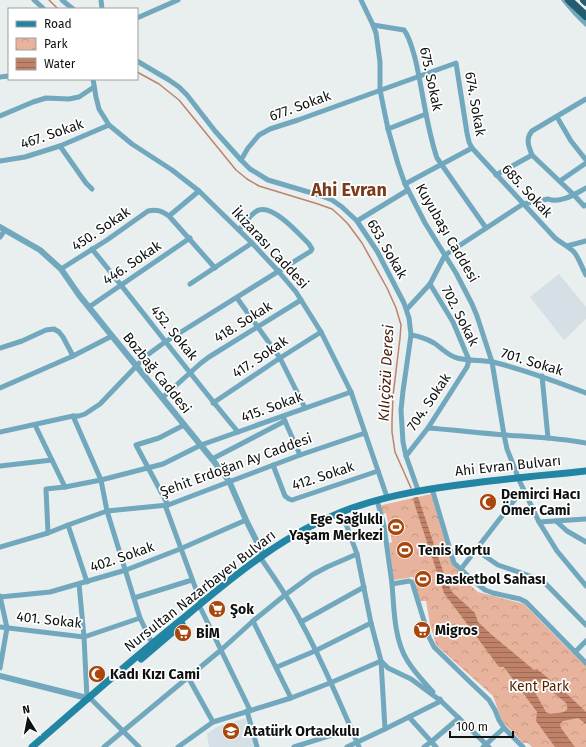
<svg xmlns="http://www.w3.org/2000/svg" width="586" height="747" font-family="'Fira Sans',sans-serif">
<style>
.built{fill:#d4e0e5}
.park{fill:url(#park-crowns)}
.pitch{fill:#e7b39c}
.water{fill:url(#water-rules);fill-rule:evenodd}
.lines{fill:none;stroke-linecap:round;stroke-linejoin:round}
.stream{stroke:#bf8268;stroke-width:1.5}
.minor{stroke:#71a8bd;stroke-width:5}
.tertiary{stroke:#71a8bd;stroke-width:6}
.secondary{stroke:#2285a4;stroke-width:7}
.trunk{stroke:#235c6f;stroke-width:8}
.labels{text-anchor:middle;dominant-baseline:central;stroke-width:3.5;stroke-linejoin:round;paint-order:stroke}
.street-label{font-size:14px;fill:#0f1111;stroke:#fff}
.poi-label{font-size:14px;font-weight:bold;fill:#0f1111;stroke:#fff;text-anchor:start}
.park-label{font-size:14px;fill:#561f00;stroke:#fff}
.water-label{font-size:15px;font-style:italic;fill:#461e0a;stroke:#fff}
.district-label{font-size:18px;font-weight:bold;fill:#7c3b1c;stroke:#fff}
</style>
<defs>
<pattern id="park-crowns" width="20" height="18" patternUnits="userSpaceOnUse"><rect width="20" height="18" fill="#e7b39c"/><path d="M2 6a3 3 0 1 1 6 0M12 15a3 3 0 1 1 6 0" fill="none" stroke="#c59985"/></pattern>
<pattern id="water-rules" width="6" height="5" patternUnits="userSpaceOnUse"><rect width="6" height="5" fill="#bf8268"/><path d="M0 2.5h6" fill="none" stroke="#9a6954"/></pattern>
</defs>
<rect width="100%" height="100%" fill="#e9eeef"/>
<g class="built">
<path d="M559,274L586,307V319L564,340L530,297Z"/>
<path d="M247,718L254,747H209L207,734L217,727L231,722Z"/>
</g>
<path class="park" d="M431,494L452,564L465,576L462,578L478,592L524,604L564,645L586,666V747H532L528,743H523L502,721L493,696L436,645L430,624L426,601H420L413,577L394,580L393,577L389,543L392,542L386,513L383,514L381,506L382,505Z"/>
<g class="pitch">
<path d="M415,542L417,554L394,559L392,546Z"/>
<path d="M418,558L420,569L397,574L395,562Z"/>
<path d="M427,568L432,588L420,591L415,571Z"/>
</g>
<path class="water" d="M418,497L445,577L452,592L475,613L478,622L492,635L534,670L537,669L565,692L586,712V724L578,718L563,721L560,724L561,728L575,747H555L536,721L537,712L504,667H499L444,593L416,509L413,498ZM540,682L566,703C570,711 565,712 558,713C553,713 550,715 546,712L533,689V687Z"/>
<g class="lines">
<g class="stream">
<path d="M49,0L58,9"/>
<path d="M137,72L159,84L179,100L236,170L247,179L259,186L318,204L332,209L340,216L348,224L362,243L387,288L396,308L401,325L400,338L393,396L392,421V432L395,452L411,488"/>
</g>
<g class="minor">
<path d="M34,0L44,9"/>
<path d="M62,0L73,9"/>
<path d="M101,0L102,9"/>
<path d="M361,0L373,25L376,33L380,62V90L388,129L398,164L405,184L425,223L456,273L472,304L477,316L492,362L504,435L507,449L520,482L539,522L557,551L586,586"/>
<path d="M564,0L575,13L586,24"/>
<path d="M137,18L178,0"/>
<path d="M373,25L404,30C410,38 412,48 415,58C423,91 426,126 437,158L486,228"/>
<path d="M137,61L169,80L179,87L187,95L215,131L241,160L250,169L268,180L322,196L332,200L342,207L357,221L377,251L404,303L409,318L411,335L403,391L401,410L403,442L406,456L418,490"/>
<path d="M0,77L9,76"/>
<path d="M93,79L96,97L99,109L109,125L132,144L172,170L199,191L252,243L279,272L296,292L321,332L351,392L387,497"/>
<path d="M0,116L33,102L46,98L69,99L79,97L94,87"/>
<path d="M557,117L571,141L586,160"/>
<path d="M388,129L426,114"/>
<path d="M60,146L86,183L92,189"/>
<path d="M532,155L574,195L584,206L586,205"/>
<path d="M241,160L248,148L259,135L270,129L298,120L456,63L467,133L469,142L472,148L555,238C561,243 568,246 574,252C579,258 582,268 586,275"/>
<path d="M0,161L25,157L60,146L109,125"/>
<path d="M496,175L532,155C529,147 525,139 532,131L586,99"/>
<path d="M560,181L586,163"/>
<path d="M405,184L472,148"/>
<path d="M169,216L199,191"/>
<path d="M357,221L408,190"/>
<path d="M0,237L5,230"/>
<path d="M567,246L586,241"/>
<path d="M92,249C141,309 188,372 238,432"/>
<path d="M61,269L107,240L148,211C157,209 162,211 169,216L215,268"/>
<path d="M190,284L252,243"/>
<path d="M430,284L453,322L469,360"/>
<path d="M237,298L280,358L305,408"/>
<path d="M89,307L190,238"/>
<path d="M407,309L430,284L445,255L523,204L548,199C560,204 575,194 586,188"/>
<path d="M411,335C418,336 427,339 434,343C442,348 447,355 457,358C468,361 481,360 493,362C525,370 555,381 586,393"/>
<path d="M0,348L22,341L46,330L54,329L59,332L63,337L73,356"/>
<path d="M542,376L548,438"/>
<path d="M0,388L73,356L112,336"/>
<path d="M162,398L201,363L209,357L301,300"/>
<path d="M213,403L280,358L321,332"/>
<path d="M73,416L101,480L107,511L140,618L152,643"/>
<path d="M284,419L300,455"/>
<path d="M35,425L65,487"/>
<path d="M428,428C454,430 480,433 506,435C533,437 559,438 586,443"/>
<path d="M0,432L73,416H79L85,414L100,404L146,356L165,342L311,251L312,249L309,244C300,235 274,205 259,210C252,212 243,225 239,230"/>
<path d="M406,456L428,428L467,367L469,360"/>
<path d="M212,459L285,421"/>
<path d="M273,465L285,496L289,499L292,500L378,471"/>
<path d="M0,466L52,460"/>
<path d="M433,492L454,563L476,583L485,590L493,593L520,599L526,602L586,663"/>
<path d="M377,500L384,526L392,584L409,581L412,582L429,637L434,647L468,680L489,700L495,710L499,720L504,728L523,747"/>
<path d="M165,505L201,603"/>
<path d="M168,505L136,445L159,438L184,425"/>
<path d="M343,516L357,554L371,623L381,661L388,668L411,679L441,701L489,747"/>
<path d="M556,521L567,531L586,542"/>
<path d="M539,522L586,519"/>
<path d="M68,525L87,582"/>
<path d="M48,533L46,489L65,487L101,480L163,464L201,445L351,392"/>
<path d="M0,547L48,533L68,525L107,511L168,505L300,455L365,433"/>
<path d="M476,550L498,565L533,577L543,581L586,625"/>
<path d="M262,560C276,580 290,600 301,622C323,662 341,705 359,747"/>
<path d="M461,569L523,489"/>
<path d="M79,584L84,637L87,698L92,700L139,747"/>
<path d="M392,584C394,608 394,639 407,660C414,672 424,682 433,692"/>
<path d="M0,596L7,628L0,668"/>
<path d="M0,597L50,592L126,570L180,549L246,520"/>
<path d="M134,598L192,580"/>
<path d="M201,609L250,710"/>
<path d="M253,621L291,698"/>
<path d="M301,622L364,587"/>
<path d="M0,627L84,637L140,618"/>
<path d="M575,652L586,641"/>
<path d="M277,667L315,651L371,623"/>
<path d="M188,677L213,722"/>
<path d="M247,711L257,747"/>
<path d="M409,717L436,747"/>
<path d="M385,729L441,701L440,699"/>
<path d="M104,747L221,650L253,621L285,595L312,575L327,567L357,554"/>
<path d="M178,747L213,722L291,698L330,683L381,661L385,729L347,747"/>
<path d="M294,747L351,729"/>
<path d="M424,747L431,742L459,718"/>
<path d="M483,747L504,728"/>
</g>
<g class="tertiary">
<path d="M0,227L40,250L61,269L79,295L112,336L212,459L229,481L246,520L263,554"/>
<path d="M0,676L87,698"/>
</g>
<g class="secondary">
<path d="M141,659L182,624"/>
<path d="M32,747C83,703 133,658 186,616C237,573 288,531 352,508C392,494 433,488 474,483C511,478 549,475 586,471"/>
</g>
<g class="trunk">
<path d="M569,0L586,16"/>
<path d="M584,0L586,2"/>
</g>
</g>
<defs>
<symbol id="mosque-disc" viewBox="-11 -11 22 22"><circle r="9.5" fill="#a8460b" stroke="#fff"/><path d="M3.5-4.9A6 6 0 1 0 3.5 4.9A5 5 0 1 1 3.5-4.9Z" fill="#fff"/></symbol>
<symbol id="stadium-disc" viewBox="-11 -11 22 22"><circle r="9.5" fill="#a8460b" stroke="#fff"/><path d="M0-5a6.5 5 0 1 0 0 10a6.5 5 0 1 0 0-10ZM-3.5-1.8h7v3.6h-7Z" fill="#fff"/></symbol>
<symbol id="supermarket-disc" viewBox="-11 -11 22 22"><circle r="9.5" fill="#a8460b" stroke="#fff"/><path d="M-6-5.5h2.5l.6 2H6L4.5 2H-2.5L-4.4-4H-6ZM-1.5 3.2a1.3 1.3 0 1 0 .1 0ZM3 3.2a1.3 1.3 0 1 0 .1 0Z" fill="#fff"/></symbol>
<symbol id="school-disc" viewBox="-11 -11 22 22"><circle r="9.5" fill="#a8460b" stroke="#fff"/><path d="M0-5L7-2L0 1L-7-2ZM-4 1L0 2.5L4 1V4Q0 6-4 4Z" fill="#fff"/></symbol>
</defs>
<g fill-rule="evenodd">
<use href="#mosque-disc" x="478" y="492" width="20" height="20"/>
<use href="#stadium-disc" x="386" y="517" width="20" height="20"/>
<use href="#stadium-disc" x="395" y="540" width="20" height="20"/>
<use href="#stadium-disc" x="413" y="569" width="20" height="20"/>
<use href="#supermarket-disc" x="207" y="599" width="20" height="20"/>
<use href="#supermarket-disc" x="412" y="620" width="20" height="20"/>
<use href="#supermarket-disc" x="173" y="623" width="20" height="20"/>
<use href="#mosque-disc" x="87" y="664" width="20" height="20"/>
<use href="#school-disc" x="221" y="721" width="20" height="20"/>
</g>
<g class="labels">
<g class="street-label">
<text transform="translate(431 79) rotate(78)">675. Sokak</text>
<text transform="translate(475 104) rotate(80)">674. Sokak</text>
<text transform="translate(300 106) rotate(-20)">677. Sokak</text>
<text transform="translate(52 134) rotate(-19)">467. Sokak</text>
<text transform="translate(527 191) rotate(47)">685. Sokak</text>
<text transform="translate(101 229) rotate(-34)">450. Sokak</text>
<text transform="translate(447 233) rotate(60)">Kuyubaşı Caddesi</text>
<text transform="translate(270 248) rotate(47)">İkizarası Caddesi</text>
<text transform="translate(387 249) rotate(60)">653. Sokak</text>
<text transform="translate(132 263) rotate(-34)">446. Sokak</text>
<text transform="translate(460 316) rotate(63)">702. Sokak</text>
<text transform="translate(243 322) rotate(-32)">418. Sokak</text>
<text transform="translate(174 333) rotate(51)">452. Sokak</text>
<text transform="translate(260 357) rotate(-34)">417. Sokak</text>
<text transform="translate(532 362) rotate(17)">701. Sokak</text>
<text transform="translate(157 373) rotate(51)">Bozbağ Caddesi</text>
<text transform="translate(429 402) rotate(-56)">704. Sokak</text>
<text transform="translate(272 407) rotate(-20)">415. Sokak</text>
<text transform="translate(236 465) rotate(-20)">Şehit Erdoğan Ay Caddesi</text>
<text transform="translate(508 466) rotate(-6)">Ahi Evran Bulvarı</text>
<text transform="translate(323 476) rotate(-18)">412. Sokak</text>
<text transform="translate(122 557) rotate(-19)">402. Sokak</text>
<text transform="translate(200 591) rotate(-38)">Nursultan Nazarbayev Bulvarı</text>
<text transform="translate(49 620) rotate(6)">401. Sokak</text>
</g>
<g class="poi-label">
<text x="501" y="494">Demirci Hacı<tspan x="501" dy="16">Ömer Cami</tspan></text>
<text x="383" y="519" text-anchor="end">Ege Sağlıklı<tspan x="383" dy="16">Yaşam Merkezi</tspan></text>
<text x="418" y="550">Tenis Kortu</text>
<text x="436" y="579">Basketbol Sahası</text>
<text x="230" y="609">Şok</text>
<text x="435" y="630">Migros</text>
<text x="196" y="633">BİM</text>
<text x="110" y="674">Kadı Kızı Cami</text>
<text x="244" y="731">Atatürk Ortaokulu</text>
</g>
<g class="park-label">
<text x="539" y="686">Kent Park</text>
</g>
<g class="water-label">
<text transform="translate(386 373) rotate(-87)">Kılıçözü Deresi</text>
</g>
<g class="district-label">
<text x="349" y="190">Ahi Evran</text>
</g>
</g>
<rect x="8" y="8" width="130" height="72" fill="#ffffff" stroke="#9fa0a0"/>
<rect x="16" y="21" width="20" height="6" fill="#2285a4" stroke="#9fa0a0"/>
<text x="44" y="28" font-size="12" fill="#0f1111">Road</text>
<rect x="16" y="38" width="20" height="12" fill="url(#park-crowns)" stroke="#9fa0a0"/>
<text x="44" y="48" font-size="12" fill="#0f1111">Park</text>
<rect x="16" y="58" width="20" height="12" fill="url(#water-rules)" stroke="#9fa0a0"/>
<text x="44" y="68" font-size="12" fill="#0f1111">Water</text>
<g transform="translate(28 719) rotate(350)" stroke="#ffffff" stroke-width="3" paint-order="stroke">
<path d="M0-3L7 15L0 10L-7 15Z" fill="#0f1111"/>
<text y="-6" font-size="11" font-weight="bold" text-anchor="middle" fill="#0f1111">N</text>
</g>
<path d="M450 731v6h63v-6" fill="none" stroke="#0f1111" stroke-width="2"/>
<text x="456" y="731" font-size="12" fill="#0f1111" stroke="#ffffff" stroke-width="3" paint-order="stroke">100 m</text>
</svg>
